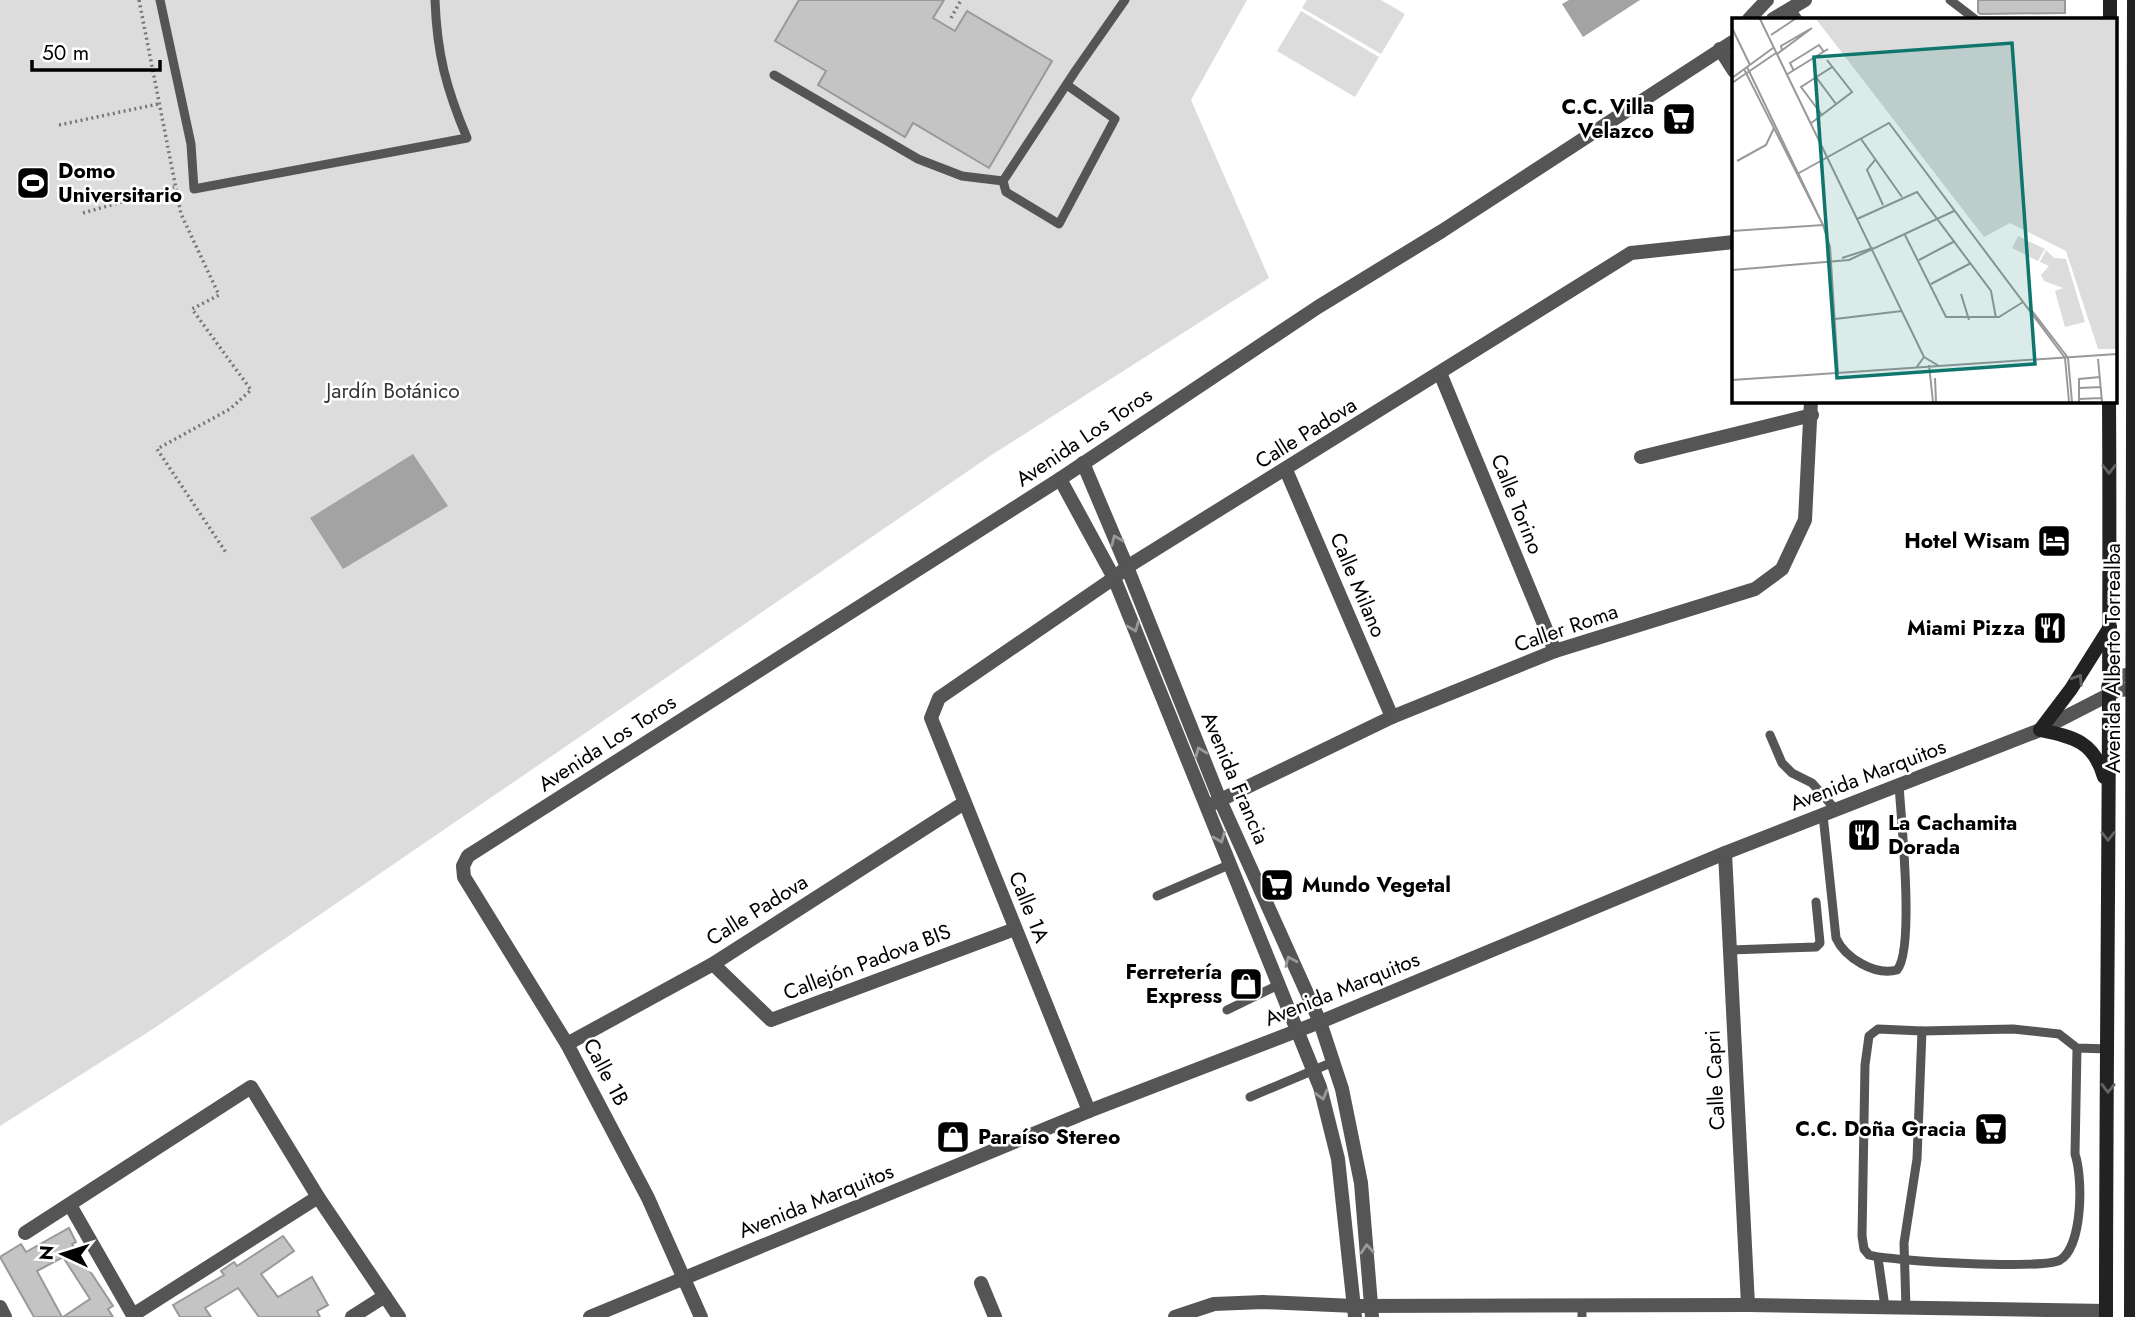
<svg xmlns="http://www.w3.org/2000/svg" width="2135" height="1317" font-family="Jost,sans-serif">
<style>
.green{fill:#dcdcdc}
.water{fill:#a3a3a3}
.building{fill:#c4c4c4;stroke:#999;stroke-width:2}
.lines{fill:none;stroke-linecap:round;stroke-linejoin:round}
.path{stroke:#777;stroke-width:3.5;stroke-dasharray:2 3.5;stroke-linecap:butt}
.service{stroke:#555;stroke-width:9}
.minor{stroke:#555;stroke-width:14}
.secondary{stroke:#222;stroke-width:14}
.oneway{stroke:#646464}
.oneway2{stroke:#999}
.labels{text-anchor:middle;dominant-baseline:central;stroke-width:5;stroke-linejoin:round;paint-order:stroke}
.poi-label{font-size:21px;font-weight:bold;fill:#000;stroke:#fff;text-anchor:end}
.park-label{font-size:21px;fill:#333;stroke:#fff}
.street-label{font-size:21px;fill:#000;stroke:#fff}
.inset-road{fill:none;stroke:#999;stroke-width:2}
.view{fill:#0f766e;fill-opacity:0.15;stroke:#0f766e;stroke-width:3.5}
.inset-edge{fill:none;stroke:#000;stroke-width:3.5}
</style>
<rect width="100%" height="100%" fill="#fff"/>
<g class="green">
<path d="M0,0H1247L1191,100L1269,278L990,456L153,1029L0,1126Z"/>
<path d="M1307,0H1381L1405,14L1381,54L1302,8Z"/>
<path d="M1301,11L1379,57L1355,97L1277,51Z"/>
</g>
<g class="water">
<path d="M1569,0H1640L1583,37L1562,4Z"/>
<path d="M413,454L448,506L343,569L310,518Z"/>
</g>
<g class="building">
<path d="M799,0H944L933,18L955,31L967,11L1052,61L989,168L913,123L905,137L818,85L826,71L775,41Z"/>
<path d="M1978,0H2065V13L1980,14L1978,12Z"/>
<path d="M69,1228L76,1242L72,1244L113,1306L108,1309L113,1317H63L90,1299L63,1257L37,1271L62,1317H34L0,1257L21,1244L26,1252Z"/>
<path d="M283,1236L294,1251L261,1274L278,1297L312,1277L328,1305L317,1311L320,1317H259L238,1288L205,1308L211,1317H180L173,1305L224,1275L221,1271L234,1262L237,1266Z"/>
</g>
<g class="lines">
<g class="path">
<path d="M139,0L181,214L219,295L192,309L251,390L230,409L157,449L227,554"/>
<path d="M951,18L961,0"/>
<path d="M59,125L158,104"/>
<path d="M83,213L174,187"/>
</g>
<g class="service">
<path d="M160,0L191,144L194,189L467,138C446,88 437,54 435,0"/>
<path d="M1950,0L1975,19"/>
<path d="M1791,9L1798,19"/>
<path d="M774,75L918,159L962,176L1003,181L1076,70L1125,0"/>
<path d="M1003,181L1006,192L1059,224L1115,119L1067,85"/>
<path d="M1770,735L1782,763L1792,773L1812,783L1836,810"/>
<path d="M1823,815L1836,938C1845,958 1875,976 1897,970C1915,950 1901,818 1899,785"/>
<path d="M1157,896L1231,864"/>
<path d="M1730,950L1816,947L1820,943L1816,902"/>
<path d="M1227,1010L1280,984"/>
<path d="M2077,1048L2075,1154C2083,1178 2083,1246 2060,1260C2046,1270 1890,1261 1869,1255L1864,1249L1862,1236L1865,1065L1869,1036L1878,1029L1922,1031L2013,1029L2059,1034L2077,1048L2108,1049"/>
<path d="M1250,1097L1333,1062"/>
<path d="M1878,1258L1885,1307"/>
<path d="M1582,1305V1317"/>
<path d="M1906,1308L1904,1243L1917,1159L1922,1031"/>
</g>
<g class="minor">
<path d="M1749,19L1767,0"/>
<path d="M1773,19L1805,0"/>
<path d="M1720,49L1734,71"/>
<path d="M1440,373L1555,651"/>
<path d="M1641,457L1812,415"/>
<path d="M1083,463L1127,567L1220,800L1320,1022L1342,1089L1361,1183L1372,1317"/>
<path d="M1286,470L1392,717"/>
<path d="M1060,479L1114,578L1320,1087L1338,1159L1355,1317"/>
<path d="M2108,687L2121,676L2135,673"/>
<path d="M1212,804L1392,717L1555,651L1755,589L1782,569L1805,520L1811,401"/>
<path d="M1725,853L1748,1305"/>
<path d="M713,964L771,1020L1015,929"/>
<path d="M567,1044L713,964L964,803"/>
<path d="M1089,1111L931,718L939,698L1114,578L1127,567L1631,253L1734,242"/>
<path d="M70,1205L134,1317"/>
<path d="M25,1233L251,1087L318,1197L399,1317"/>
<path d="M981,1283L995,1317"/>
<path d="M0,1307L5,1317"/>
<path d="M133,1315L318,1197"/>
<path d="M352,1317L385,1296"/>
<path d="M590,1317L1089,1111L1320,1022L1725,853L2040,730L2118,690L2135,689"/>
<path d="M701,1317L648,1198L567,1044L464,877L463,866L468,856L1060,479L1318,307L1442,231L1734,41"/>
<path d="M1175,1317L1214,1304L1263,1302L1355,1306L1748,1305L2106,1311"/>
</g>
<g class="secondary">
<path d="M2110,19V0"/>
<path d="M2104,777C2094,741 2073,737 2040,730L2071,689L2110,627"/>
<path d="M2106,1317C2106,1012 2111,706 2109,401"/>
<path d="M2131,1317L2134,0"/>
</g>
</g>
<defs><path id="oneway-chevron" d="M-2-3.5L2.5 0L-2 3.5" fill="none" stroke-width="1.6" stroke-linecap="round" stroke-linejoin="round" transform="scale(1.75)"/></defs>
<g class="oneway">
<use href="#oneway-chevron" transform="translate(2109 469) rotate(90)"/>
<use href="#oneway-chevron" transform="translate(2078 679) rotate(-57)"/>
<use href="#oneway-chevron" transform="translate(2108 836) rotate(90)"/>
<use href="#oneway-chevron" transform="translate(2108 1088) rotate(91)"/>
</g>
<g class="oneway2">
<use href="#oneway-chevron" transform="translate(1116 540) rotate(-113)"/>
<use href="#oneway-chevron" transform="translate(1134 627) rotate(68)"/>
<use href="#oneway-chevron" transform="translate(1200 752) rotate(-112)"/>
<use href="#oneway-chevron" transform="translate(1220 838) rotate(68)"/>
<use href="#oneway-chevron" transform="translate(1290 961) rotate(-114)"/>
<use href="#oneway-chevron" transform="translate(1322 1095) rotate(75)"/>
<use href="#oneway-chevron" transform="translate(1367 1249) rotate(-95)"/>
</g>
<defs>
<symbol id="supermarket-square" viewBox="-11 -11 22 22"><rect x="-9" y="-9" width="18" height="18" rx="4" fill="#000" stroke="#fff"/><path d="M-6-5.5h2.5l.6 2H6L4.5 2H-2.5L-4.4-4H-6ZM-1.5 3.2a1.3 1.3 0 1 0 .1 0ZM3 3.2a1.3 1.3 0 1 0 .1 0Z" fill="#fff"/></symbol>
<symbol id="stadium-square" viewBox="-11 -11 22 22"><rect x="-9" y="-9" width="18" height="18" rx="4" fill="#000" stroke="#fff"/><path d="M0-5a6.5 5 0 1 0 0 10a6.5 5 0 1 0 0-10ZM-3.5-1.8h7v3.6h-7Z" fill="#fff"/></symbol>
<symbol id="hotel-square" viewBox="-11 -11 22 22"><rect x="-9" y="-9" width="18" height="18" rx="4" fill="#000" stroke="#fff"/><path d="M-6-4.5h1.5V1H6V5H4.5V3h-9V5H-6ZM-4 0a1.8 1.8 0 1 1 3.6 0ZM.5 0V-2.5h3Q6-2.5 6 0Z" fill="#fff"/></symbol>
<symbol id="restaurant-square" viewBox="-11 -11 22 22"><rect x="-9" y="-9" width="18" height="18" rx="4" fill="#000" stroke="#fff"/><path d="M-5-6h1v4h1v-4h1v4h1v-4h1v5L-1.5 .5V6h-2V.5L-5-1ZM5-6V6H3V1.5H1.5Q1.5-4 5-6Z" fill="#fff"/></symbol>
<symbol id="shop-square" viewBox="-11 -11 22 22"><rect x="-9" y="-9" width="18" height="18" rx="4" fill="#000" stroke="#fff"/><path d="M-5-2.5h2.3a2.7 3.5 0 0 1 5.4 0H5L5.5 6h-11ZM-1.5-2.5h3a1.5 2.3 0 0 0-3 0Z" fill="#fff"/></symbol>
</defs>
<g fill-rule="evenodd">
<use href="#supermarket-square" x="1660" y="100" width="38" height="38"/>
<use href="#stadium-square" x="14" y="164" width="38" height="38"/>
<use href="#hotel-square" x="2035" y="522" width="38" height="38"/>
<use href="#restaurant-square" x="2031" y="609" width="38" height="38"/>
<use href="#restaurant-square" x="1845" y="816" width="38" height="38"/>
<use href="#supermarket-square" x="1258" y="866" width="38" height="38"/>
<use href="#shop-square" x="1227" y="965" width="38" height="38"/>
<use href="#supermarket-square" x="1972" y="1110" width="38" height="38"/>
<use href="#shop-square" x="934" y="1118" width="38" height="38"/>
</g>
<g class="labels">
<g class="poi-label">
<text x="1654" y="107">C.C. Villa<tspan x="1654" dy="24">Velazco</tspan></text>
<text x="58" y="171" text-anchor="start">Domo<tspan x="58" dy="24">Universitario</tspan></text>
<text x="2030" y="541">Hotel Wisam</text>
<text x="2025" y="628">Miami Pizza</text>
<text x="1888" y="823" text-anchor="start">La Cachamita<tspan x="1888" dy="24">Dorada</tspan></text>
<text x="1302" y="885" text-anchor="start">Mundo Vegetal</text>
<text x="1222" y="972">Ferretería<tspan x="1222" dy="24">Express</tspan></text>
<text x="1966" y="1129">C.C. Doña Gracia</text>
<text x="978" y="1137" text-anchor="start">Paraíso Stereo</text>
</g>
<g class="park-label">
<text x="393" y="391">Jardín Botánico</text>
</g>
<g class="street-label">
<text transform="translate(1306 433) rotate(-32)">Calle Padova</text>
<text transform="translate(1084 437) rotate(-34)">Avenida Los Toros</text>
<text transform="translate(1517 504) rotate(68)">Calle Torino</text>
<text transform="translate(1358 585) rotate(67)">Calle Milano</text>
<text transform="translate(1566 628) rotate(-19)">Caller Roma</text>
<text transform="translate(2113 658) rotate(-90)">Avenida Alberto Torrealba</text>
<text transform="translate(607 743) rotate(-33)">Avenida Los Toros</text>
<text transform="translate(1868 775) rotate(-21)">Avenida Marquitos</text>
<text transform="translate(1235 778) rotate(67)">Avenida Francia</text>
<text transform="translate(1029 907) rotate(68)">Calle 1A</text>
<text transform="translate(757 910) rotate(-32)">Calle Padova</text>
<text transform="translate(867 962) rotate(-21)">Callejón Padova BIS</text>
<text transform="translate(1342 989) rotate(-22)">Avenida Marquitos</text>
<text transform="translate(606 1072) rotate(62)">Calle 1B</text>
<text transform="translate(1715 1080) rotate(-93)">Calle Capri</text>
<text transform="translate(816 1201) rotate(-22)">Avenida Marquitos</text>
</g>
</g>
<g transform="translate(1732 18)">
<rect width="385" height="385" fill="#fff"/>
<path d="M84,1H385V331H366L334,233L278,205L252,219ZM286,218L313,231L306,243L280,230ZM314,232L322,240L334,241L353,304L333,309L323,273L331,270L312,263L309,257L317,248L308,244Z" fill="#dcdcdc"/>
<path class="inset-road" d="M28,1L192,339M0,10L18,47M39,17L63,1M50,32L49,28L80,10M45,36L80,10M12,51L91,207L15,49M62,53L58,45L87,27L92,34M54,57L96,31M84,59L104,86M0,60L41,30M0,65L44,35M90,97L69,69L100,49M78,106L120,74L95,42M129,121L170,179M143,142L135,152L151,187M5,143L34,127L42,110M67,155L157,105L333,340L337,384M125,201L185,174L259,273L264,300M0,213L91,207L98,229L106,355M173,217L214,299H267L291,284M110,240L141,230M187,242L223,223M0,252L117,242L222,193M199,266L239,245M229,276L237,302M297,289L336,340L340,384M103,301L170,293M366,341L370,384M197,347L201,384M184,350L192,339L207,348M203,360L204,384M0,362L385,336M347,370L369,369M347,381L369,380M347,384V361L368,359"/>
<path class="view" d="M280,25L303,346L105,360L82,39Z"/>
<rect width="385" height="385" class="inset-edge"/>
</g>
<g transform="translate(63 1254) rotate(274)" stroke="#ffffff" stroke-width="5" paint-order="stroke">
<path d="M0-5L12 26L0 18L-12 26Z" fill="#000000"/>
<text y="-10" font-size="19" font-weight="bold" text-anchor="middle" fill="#000000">N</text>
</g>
<path d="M32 60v10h128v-10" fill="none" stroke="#000000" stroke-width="3.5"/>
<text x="42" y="60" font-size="21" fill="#000000" stroke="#ffffff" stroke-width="5" paint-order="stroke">50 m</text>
</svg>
